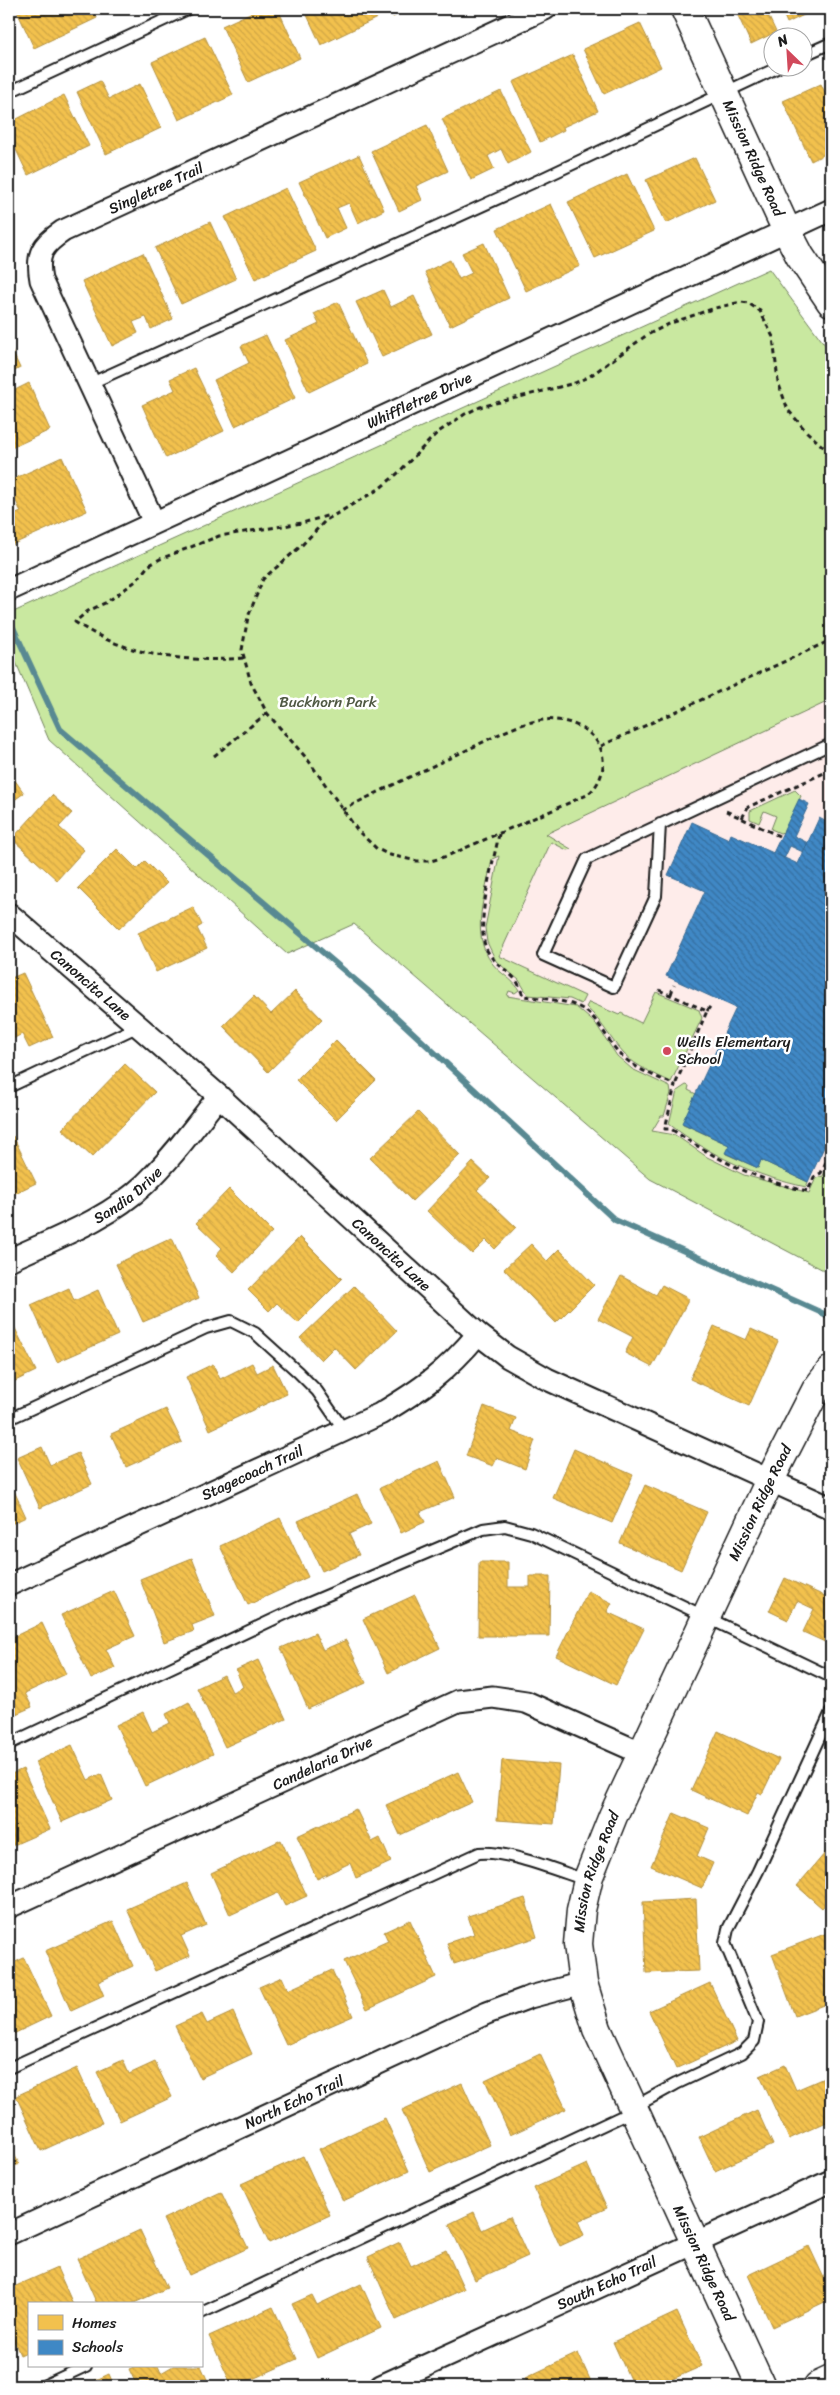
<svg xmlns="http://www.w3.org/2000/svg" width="840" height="2395" font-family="Sriracha,sans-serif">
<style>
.built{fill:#feecea}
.green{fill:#c9e8a0;stroke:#72825e}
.homes{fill:url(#homes-back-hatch);stroke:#b2903f}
.schools{fill:url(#schools-back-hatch);stroke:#346892}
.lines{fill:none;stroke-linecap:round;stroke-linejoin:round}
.stream{stroke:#598992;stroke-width:6}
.lane-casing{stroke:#1c1c1c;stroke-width:14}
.street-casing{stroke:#1c1c1c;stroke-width:25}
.secondary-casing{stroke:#1c1c1c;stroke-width:31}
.path{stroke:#1c1c1c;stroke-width:3;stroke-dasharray:5 4;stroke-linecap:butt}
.lane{stroke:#fff;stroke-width:10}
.street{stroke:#fff;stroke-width:21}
.secondary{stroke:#fff;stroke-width:28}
.poi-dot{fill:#d1495b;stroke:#fff;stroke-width:2}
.labels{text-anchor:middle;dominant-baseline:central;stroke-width:5;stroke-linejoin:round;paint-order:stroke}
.street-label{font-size:15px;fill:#1c1c1c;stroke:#fff}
.park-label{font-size:15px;fill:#505944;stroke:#fff}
.poi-label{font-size:15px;fill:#1c1c1c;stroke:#fff;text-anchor:start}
</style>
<defs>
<pattern id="homes-back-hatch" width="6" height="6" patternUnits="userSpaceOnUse" patternTransform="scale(1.25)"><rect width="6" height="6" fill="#f2c14e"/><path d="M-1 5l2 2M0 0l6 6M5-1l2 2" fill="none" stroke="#cfa544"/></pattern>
<pattern id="schools-back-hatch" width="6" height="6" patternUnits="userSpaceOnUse" patternTransform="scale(1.25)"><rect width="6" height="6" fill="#3f88c5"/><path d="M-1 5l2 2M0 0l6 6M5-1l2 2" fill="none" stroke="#346e9f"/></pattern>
</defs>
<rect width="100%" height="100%" fill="#fff"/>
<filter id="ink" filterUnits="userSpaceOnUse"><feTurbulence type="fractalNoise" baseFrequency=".02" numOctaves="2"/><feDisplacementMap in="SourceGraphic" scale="10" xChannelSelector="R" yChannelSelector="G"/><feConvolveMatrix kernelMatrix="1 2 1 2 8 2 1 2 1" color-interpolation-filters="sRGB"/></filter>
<g filter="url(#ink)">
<path class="built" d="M831,700V1274L650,1179L354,923Z"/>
<g class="green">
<path d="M769,269L831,353V700L546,834L571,849L567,850L551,842L499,956L585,996L581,1004L570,999L528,995L519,980L496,961L487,942L485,928L499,856L492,859C486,893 469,933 492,963C500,974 512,978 519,990L515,993L509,991L507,996L576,1007L596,1024L617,1056L632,1069L670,1087L671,1093L664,1116H661L652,1131L675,1135L707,1157L744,1175L809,1193L816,1178L823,1176L831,1158V1274L650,1179L354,924L287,954L49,740L9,646V614Z"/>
<path d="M795,790L801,796L784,832L780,833L771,829L776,816L764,811L759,823L750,819V811Z"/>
<path d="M656,992L699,1010L702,1018L671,1082C655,1074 637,1067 624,1054C610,1039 602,1021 586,1007L589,1002L619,1015L621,1013L641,1023Z"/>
<path d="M686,1085L689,1086L688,1090L696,1094L683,1124L729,1145L726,1154L758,1168L761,1160L808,1182L806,1187C755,1176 711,1156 669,1124L677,1091Z"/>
</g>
<g class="homes">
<path d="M16,9H93L97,18L34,48Z"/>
<path d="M259,9H278L300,58L248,82L222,26Z"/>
<path d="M320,9H373L377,18L321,45L307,15Z"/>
<path d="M389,9H410L393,17Z"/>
<path d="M735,9H806L808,13L787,23L781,9L768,15L776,32L751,44Z"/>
<path d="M640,23L661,67L604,94L583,49Z"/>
<path d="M205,37L233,95L179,120L152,62Z"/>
<path d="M573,55L598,111L563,127L564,130L540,142L513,82Z"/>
<path d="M100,81L109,99L140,84L161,128L106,154L77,92Z"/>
<path d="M821,84L828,99L831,97V151L811,161L783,101Z"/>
<path d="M501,91L531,152L508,164L501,149L488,156L494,169L471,180L442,119Z"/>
<path d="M64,95L89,146L28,175L9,135V123Z"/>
<path d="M427,125L448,171L416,186L422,200L399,211L371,151Z"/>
<path d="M359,155L384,210L358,223L349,203L337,208L346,228L325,238L299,182Z"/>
<path d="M695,158L715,200L666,223L646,180Z"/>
<path d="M627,174L654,231L595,258L568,202Z"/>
<path d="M286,188L316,251L255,279L225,217Z"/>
<path d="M551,204L580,266L526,291L497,229Z"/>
<path d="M210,222L236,279L181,304L155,248Z"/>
<path d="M484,243L509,298L450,326L425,272L450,260L459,279L472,273L462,253Z"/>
<path d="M143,253L173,319L151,329L146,317L133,322L138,333L112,346L82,281Z"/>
<path d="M383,290L391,307L414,296L432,334L382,357L356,302Z"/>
<path d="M338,302L367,364L309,392L285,340L319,324L314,314Z"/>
<path d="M266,335L295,398L235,426L214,380L249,363L241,346Z"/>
<path d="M9,345L20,368L9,374Z"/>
<path d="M194,368L224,431L166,458L142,405L175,390L170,379Z"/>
<path d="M29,383L50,430L9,449V393Z"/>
<path d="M62,457L87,511L9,546V517L21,512L9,486V481Z"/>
<path d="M9,772L24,793L9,804Z"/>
<path d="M52,795L72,813L59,827L84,850L57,880L12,839Z"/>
<path d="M117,849L137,869L145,861L167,883L119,929L78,888Z"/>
<path d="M193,907L202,925L197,928L207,948L156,972L138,933Z"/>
<path d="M23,973L53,1037L29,1048L22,1034L9,1041V979Z"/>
<path d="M295,991L322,1019L268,1072L223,1026L254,996L271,1014Z"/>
<path d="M336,1040L376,1080L336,1120L296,1080Z"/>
<path d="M125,1064L155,1092L92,1157L62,1129Z"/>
<path d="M418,1112L460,1155L412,1201L370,1158Z"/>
<path d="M13,1136L36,1183L9,1196V1139Z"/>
<path d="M473,1162L490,1178L477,1190L516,1227L495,1249L486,1240L472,1254L427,1211Z"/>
<path d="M229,1189L272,1232L234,1272L216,1255L222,1248L196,1223Z"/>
<path d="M300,1237L342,1279L298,1323L277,1303L269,1311L248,1290Z"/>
<path d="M172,1238L199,1298L143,1322L116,1264Z"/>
<path d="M531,1244L547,1261L559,1249L594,1285L556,1323L504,1269Z"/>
<path d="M621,1276L656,1295L662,1285L689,1299L652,1367L625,1353L633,1337L598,1319Z"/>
<path d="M354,1286L397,1331L356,1370L334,1347L321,1360L300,1338Z"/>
<path d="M69,1288L74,1301L98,1290L118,1335L57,1362L31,1305Z"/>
<path d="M9,1316L36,1371L13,1382L9,1372Z"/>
<path d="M714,1326L746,1340L751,1329L778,1341L749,1406L690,1379Z"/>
<path d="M252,1363L257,1373L273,1365L287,1394L210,1430L186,1377L213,1364L220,1379Z"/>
<path d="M484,1406L516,1418L511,1431L535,1440L525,1469L497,1458L493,1466L466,1456Z"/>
<path d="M166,1409L182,1442L126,1467L111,1434Z"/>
<path d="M42,1447L50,1465L78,1453L92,1484L40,1508L17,1458Z"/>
<path d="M574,1449L633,1475L612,1523L553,1498Z"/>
<path d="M439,1461L455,1497L420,1512L425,1522L401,1533L380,1488Z"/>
<path d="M9,1480L26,1517L9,1525Z"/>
<path d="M645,1485L707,1512L681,1570L620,1543Z"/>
<path d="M357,1494L371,1524L349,1534L359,1555L322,1571L298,1521Z"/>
<path d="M280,1518L308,1577L248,1605L220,1546Z"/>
<path d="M192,1558L215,1616L192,1625L194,1631L164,1642L140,1579Z"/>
<path d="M479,1562H508V1587H530V1576H550L549,1636H478Z"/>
<path d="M785,1578L831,1599V1634L827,1643L803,1632L814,1609L797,1601L788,1620L769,1611Z"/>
<path d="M114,1591L135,1636L106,1649L115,1668L91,1679L61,1615Z"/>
<path d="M588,1591L612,1603L607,1612L644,1629L616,1685L556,1656Z"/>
<path d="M415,1595L440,1648L388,1673L363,1619Z"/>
<path d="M42,1623L66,1674L25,1693L32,1707L9,1717V1639Z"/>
<path d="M315,1633L323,1650L346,1640L366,1683L308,1709L281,1648Z"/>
<path d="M258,1660L286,1719L225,1747L197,1688L224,1675L232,1692L243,1687L236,1670Z"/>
<path d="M189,1702L213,1754L145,1786L116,1725L143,1712L152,1732L170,1723L166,1714Z"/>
<path d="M718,1731L779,1759L762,1794L758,1792L747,1816L691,1790Z"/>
<path d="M72,1745L88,1780L101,1774L112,1800L62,1822L35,1762Z"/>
<path d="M502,1760L559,1765L554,1824L497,1820Z"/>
<path d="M23,1769L50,1829L9,1847V1775Z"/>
<path d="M458,1772L472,1802L400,1835L386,1805Z"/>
<path d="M356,1809L372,1842L380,1838L391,1862L356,1878L350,1863L317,1879L297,1836Z"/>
<path d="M674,1813L709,1828L697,1856L713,1863L702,1888L651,1866Z"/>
<path d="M281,1840L307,1896L285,1906L278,1893L230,1915L211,1873Z"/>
<path d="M831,1846V1898L822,1908L797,1886Z"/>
<path d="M187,1883L206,1925L181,1936L190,1956L155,1971L127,1909Z"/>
<path d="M525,1898L537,1937L454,1964L447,1943L474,1934L468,1916Z"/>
<path d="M696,1899L699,1971L646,1973L643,1902Z"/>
<path d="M410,1920L436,1977L367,2009L344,1961L388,1941L384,1932Z"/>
<path d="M113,1921L133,1966L98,1982L104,1996L71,2011L45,1951Z"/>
<path d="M830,1932L831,2002L795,2016L772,1954Z"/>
<path d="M24,1958L51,2016L9,2036V1965Z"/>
<path d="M332,1970L353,2016L286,2045L259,1987L282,1977L288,1990Z"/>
<path d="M710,1983L737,2041L676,2069L649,2011Z"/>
<path d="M233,2012L252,2054L200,2078L175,2026L202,2014L207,2024Z"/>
<path d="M540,2054L566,2109L510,2135L485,2080Z"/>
<path d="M123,2060L129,2074L155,2062L172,2097L120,2121L97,2072Z"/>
<path d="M785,2065L796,2090L831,2075V2120L789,2139L760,2076Z"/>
<path d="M77,2068L102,2123L41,2151L16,2096Z"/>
<path d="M462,2083L490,2145L430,2172L402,2110Z"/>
<path d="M757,2110L773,2145L715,2171L699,2137Z"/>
<path d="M385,2118L409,2171L343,2201L319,2149Z"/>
<path d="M9,2144L19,2164L9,2169Z"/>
<path d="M303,2156L330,2215L269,2243L241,2184Z"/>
<path d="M587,2164L607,2208L578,2221L584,2235L560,2246L534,2188Z"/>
<path d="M221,2192L248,2248L189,2275L163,2219Z"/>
<path d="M474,2212L482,2230L510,2217L528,2256L475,2280L449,2224Z"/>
<path d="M140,2230L167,2288L132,2304H97L77,2259Z"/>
<path d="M400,2242L411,2266L446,2250L464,2289L396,2320L368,2257Z"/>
<path d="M809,2246L831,2293V2299L772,2327L748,2275Z"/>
<path d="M57,2268L73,2304H29V2351L20,2355L9,2329V2289Z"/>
<path d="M361,2284L381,2328L317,2358L292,2304L312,2295L317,2305Z"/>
<path d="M273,2307L297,2359L237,2386H232L209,2336Z"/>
<path d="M677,2312L702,2366L657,2386H633L613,2342Z"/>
<path d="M578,2353L593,2386H529L525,2378Z"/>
<path d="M136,2366H158L161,2373L173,2366H201L210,2386H137L129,2369Z"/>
<path d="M109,2374L114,2386H83Z"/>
</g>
<g class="schools">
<path d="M799,799L809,804L794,836L808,843L803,852L790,846L784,859L773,853Z"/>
<path d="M819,818L831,824V1132L808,1182L761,1160L758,1168L725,1153L729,1145L682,1123L736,1008L666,976L705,891L668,875L692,822L729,839L731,834L798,864Z"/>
</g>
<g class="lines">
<path class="stream" d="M11,623L60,729L367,990L615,1220L831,1317"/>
<defs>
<g id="lane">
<path d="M802,56L831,43"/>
<path d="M9,92L188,9"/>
<path d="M89,384L541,179L777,68"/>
<path d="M660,824L656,896L614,987L543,955L587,859L831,744"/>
<path d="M9,1087L139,1026"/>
<path d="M9,1419L206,1328L231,1321L255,1333L298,1372L317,1391L344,1430"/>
<path d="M9,1744L302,1606L483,1529L505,1526L531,1533L831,1677"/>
<path d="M9,2068L479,1853C507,1850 558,1871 586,1880"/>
<path d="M634,2107L676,2084L742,2053L754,2041L758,2022L725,1943L728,1929L758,1871L831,1712"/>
<path d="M201,2313L633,2111"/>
<path d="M43,2386L86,2366"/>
</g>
<g id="street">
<path id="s1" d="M154,522L41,280C36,254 42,245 63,231L545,9"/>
<path id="s2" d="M9,590L831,210"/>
<path id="s3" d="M9,914L219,1096L478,1334L508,1357L547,1379L831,1508"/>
<path id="s4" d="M9,1260C56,1238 107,1220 145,1184C173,1157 195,1126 219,1096"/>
<path id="s5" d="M9,1585L380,1414C422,1389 446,1372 478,1334"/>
<path id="s6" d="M9,1907L458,1701L493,1697L526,1702L643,1754"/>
<path id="s7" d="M9,2234L487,2013L530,1997L583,1983"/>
<path id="s8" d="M381,2386L831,2181"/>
</g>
<g id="secondary">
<path id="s9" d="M685,9L787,231L800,256L831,302"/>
<path id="s10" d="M761,2386L597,2029L583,1983L578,1944L581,1910L589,1876L613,1816L770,1480L816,1390L831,1370"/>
<path d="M818,2386L831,2380"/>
</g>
</defs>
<use href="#lane" class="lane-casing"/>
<use href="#street" class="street-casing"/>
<use href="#secondary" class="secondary-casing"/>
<g class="path">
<path d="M243,658C183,663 126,656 75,622L88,611L107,602L136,581L148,566L160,559L219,536L302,523L330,515"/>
<path d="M601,746L831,640"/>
<path d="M214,756L267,713"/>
<path d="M342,810C384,789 426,769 469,749C492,738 517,723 543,720C568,717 601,731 603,759C604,774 598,786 587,795L447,856L431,861H417L390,855L377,849L358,831L308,760L267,713L251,683L242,650L248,617L263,579L301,546L326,520L379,489L397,474L437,433L465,414L480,407L575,383L590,376L647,335L671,323L715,308L741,302L748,303L760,311L773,337L778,382L788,410L807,432L831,454"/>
<path d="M726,811L779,836"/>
<path d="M742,818L748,807L831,770"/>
<path d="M499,834C494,861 473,928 488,952C495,964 506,969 515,979C519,983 521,991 523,996C542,999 562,999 579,1007C600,1017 606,1041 622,1056C637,1070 657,1077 675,1085L665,1129H671C714,1158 757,1181 808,1191L814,1177L821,1173L831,1151"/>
<path d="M659,990L707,1011L675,1085"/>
<path d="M671,994L674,985"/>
<path d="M707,1011L712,1004"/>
</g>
<use href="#lane" class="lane"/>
<use href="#street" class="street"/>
<use href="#secondary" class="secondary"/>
</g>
</g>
<circle class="poi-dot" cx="667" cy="1051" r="5"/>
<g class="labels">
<g class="street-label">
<text stroke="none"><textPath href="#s9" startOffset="164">Mission Ridge Road</textPath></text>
<text stroke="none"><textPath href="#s1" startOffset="428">Singletree Trail</textPath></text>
<text stroke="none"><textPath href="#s2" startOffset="452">Whiffletree Drive</textPath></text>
<text stroke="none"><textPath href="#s3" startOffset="108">Canoncita Lane</textPath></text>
<text stroke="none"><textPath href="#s4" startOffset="136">Sandia Drive</textPath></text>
<text stroke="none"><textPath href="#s3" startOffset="512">Canoncita Lane</textPath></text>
<text stroke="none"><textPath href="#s5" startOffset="268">Stagecoach Trail</textPath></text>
<text stroke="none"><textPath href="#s10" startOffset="960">Mission Ridge Road</textPath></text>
<text stroke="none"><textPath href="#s6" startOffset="345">Candelaria Drive</textPath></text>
<text stroke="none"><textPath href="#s10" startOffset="555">Mission Ridge Road</textPath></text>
<text stroke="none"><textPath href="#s7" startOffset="314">North Echo Trail</textPath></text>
<text transform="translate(704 2263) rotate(65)">Mission Ridge Road</text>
<text stroke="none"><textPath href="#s8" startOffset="248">South Echo Trail</textPath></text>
</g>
<g class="park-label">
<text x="328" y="702">Buckhorn Park</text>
</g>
<g class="poi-label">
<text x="677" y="1042">Wells Elementary<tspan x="677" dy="17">School</tspan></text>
</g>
</g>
<rect width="840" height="2395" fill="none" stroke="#fff" stroke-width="30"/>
<rect x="15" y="15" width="810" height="2365" fill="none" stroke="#1c1c1c" stroke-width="2" filter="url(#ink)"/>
<rect x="28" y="2302" width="175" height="65" fill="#ffffff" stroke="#a4a4a4"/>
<rect x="38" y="2315" width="25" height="15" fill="#f2c14e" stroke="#a4a4a4"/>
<text x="72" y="2328" font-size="15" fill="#1c1c1c">Homes</text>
<rect x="38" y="2340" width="25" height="15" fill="#3f88c5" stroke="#a4a4a4"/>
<text x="72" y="2352" font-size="15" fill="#1c1c1c">Schools</text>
<g transform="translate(788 52) rotate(335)"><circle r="24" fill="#ffffff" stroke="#a4a4a4"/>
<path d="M0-4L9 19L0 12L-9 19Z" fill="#d1495b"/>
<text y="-8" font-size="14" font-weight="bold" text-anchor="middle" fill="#1c1c1c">N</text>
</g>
</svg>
